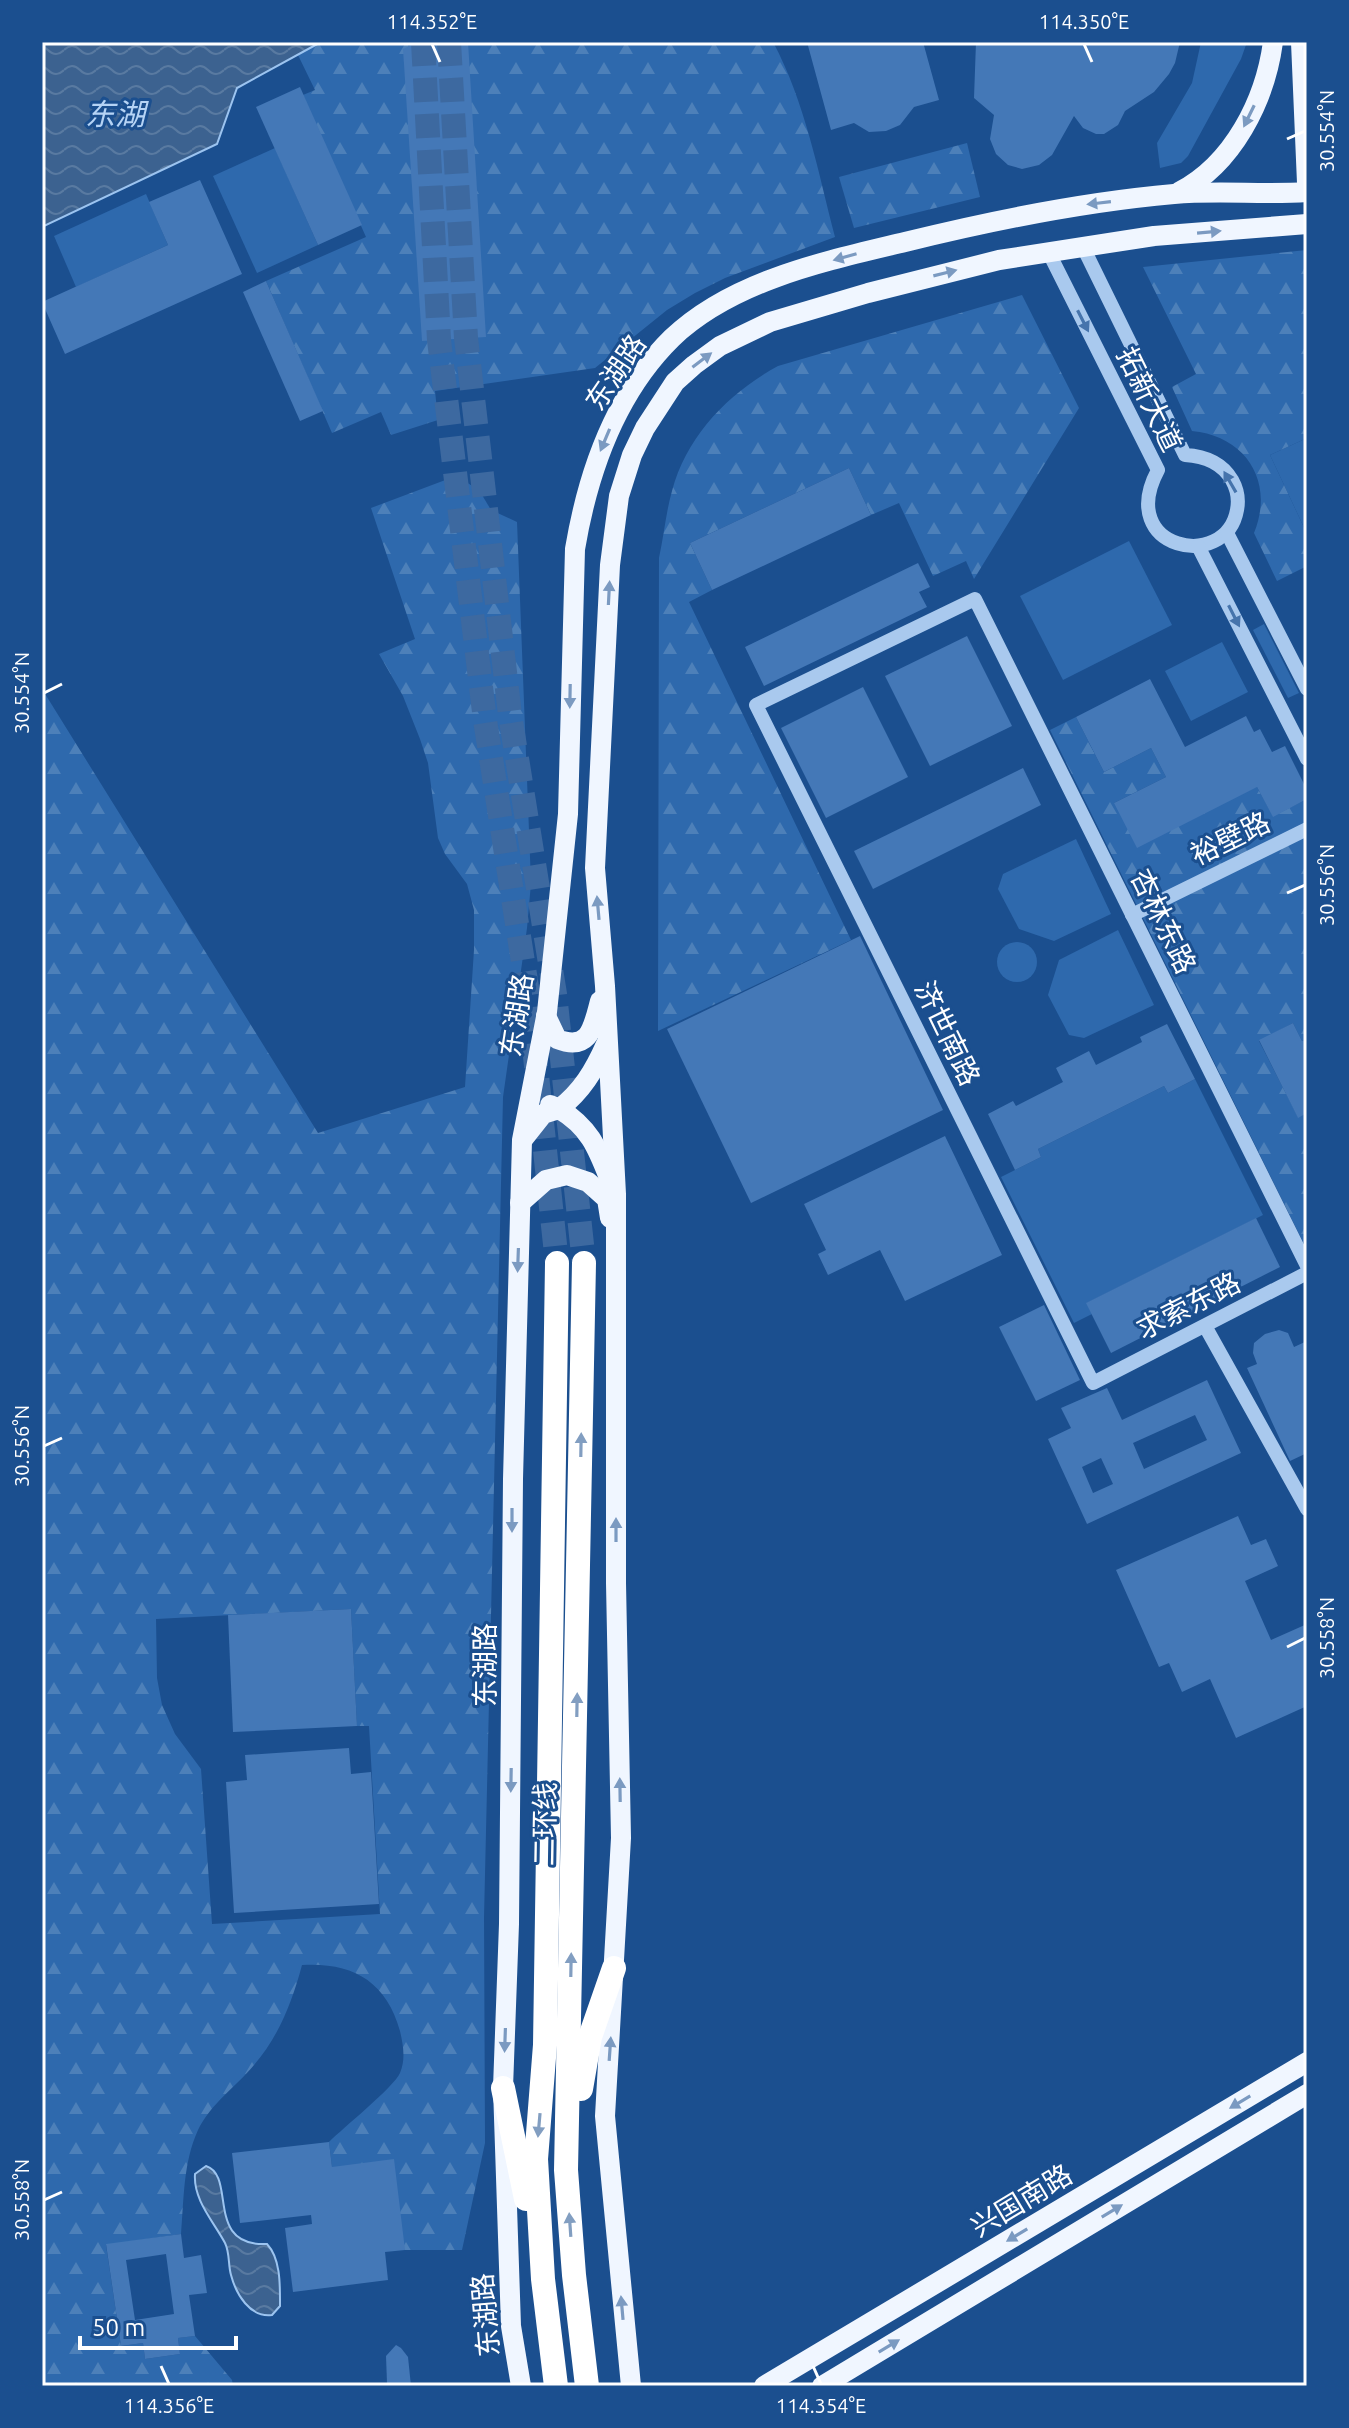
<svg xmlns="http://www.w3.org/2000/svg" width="1349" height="2428" font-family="Ubuntu,'Noto Sans SC',sans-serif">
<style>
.green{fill:#2e69ad}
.forest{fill:url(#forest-firs);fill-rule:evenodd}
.water{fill:url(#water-waves);stroke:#9cc4f0;stroke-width:2}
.building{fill:#4478b7;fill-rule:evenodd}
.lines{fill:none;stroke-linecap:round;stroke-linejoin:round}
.highway-tunnel{stroke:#3d69a0;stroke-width:24;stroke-dasharray:24 12;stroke-linecap:butt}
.minor{stroke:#a9c9ee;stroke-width:14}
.major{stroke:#f0f6ff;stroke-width:20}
.highway{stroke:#fff;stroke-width:24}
.oneway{fill:#7b9ac1}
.oneway2{fill:#4674ac}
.oneway3{fill:#829ec1}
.ticks{fill:none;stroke:#fff;stroke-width:3}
.labels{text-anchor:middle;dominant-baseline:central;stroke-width:6;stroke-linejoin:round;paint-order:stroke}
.street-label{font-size:28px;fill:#fff;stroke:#1b4f8f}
.water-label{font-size:30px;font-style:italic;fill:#b5d3f5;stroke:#1b4f8f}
.neatline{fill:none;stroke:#fff;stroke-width:3}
.ticks-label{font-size:20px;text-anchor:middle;fill:#fff}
</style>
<defs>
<pattern id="forest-firs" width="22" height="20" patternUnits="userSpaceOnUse" patternTransform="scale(2)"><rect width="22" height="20" fill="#2e69ad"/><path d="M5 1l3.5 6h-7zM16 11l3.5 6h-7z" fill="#4d80b9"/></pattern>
<pattern id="water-waves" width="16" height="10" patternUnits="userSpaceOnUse" patternTransform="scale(2)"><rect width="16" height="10" fill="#3c6290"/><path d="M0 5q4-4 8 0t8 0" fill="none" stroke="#597aa1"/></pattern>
</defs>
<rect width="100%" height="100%" fill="#1b4f8f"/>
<g class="green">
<path d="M1201,42H1247L1241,59L1188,156L1181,163L1160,168L1157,143L1192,83Z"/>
<path d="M275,148L318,245L257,273L213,176Z"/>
<path d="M146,194L168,245L76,287L54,236Z"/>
<path d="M1307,438V534L1270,455Z"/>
<path d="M1129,541L1172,625L1063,680L1020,596Z"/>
<path d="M1264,624L1299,693L1288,698L1253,630Z"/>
<path d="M1222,642L1248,692L1191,721L1165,671Z"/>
<path d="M1076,839L1111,914L1054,941L1019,929L998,889L1003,874Z"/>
<path d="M1118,930L1154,1005L1084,1038L1069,1035L1048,995L1059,960Z"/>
<circle cx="1017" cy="962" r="20"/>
<path d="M1195,1079L1263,1215L1087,1303L1092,1314L1074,1323L1001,1177L1041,1157L1038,1149L1164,1086L1168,1093Z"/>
</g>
<g class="forest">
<path d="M321,42H773C805,102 818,171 835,237L725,278L695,293L667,310L595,368L435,391L438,420L391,435L381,412L332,433L266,281L366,237L303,95L315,90L298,55Z"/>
<path d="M967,143L980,197L854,228L839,177Z"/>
<path d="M1307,250V438L1270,455L1307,534V566L1277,581L1254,533C1275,482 1246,436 1192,431L1172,387L1196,374L1143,267Z"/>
<path d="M1022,295L1079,408L974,579L966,561L933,576L899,503L871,515L849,468L690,543L712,590L689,602L851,940L658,1031L659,558C664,535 666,512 672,491C687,435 729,393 778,366Z"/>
<path d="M456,476L479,490L491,510L517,522L531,883L527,928L503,1097L484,1917L485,2143L462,2250H405L332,2167L329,2142C343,2128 394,2087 400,2073C406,2059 403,2044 400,2031C386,1980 351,1962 302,1965C292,2002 279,2036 254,2065C235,2088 211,2103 198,2130C183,2163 184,2199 181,2234L106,2245L121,2346L143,2343L145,2359L180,2354L178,2338L195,2336L232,2380L233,2386H42V689L318,1133L465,1087L474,950V910L467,884L445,854L438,838L428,763L420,739L403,696L379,654L415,639L371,508ZM351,1609L357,1726H369L380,1914L212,1924L201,1769L175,1734L162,1705L157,1678L156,1619Z"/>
<path d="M1076,717L1104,772L1151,748L1166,777L1114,803L1257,787L1273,816L1307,799V1039L1302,1041L1293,1023L1259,1041L1298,1117L1307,1113V1250L1050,730Z"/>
</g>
<g class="water">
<path d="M42,42H321L237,88L217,144L42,227Z"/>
<path d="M206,2166C237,2176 204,2247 267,2244C281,2259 280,2286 280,2306L272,2315C250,2318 236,2294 231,2275C228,2265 230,2253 225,2243C214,2222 193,2200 195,2174Z"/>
</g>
<g class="building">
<path d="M418,42H468L486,337L422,341L403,49Z"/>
<path d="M807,42H923L939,100L914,107L900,125L886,131L869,132L854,123L831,130Z"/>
<path d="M976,42H1180L1175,63L1169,74L1154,92L1125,111L1118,125L1104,134H1096L1083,128L1074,116L1052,155L1039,165L1022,169L1008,165L996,154L990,139L994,115L974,98Z"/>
<path d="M300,87L362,225L318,245L256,107Z"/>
<path d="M200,180L242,274L65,354L42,302L168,245L149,202Z"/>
<path d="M266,281L323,411L300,421L243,292Z"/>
<path d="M849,468L871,515L712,590L690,543Z"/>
<path d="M918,563L930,587L919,592L927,607L764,686L745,647Z"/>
<path d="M967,636L1012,726L930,766L885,676Z"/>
<path d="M1150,679L1185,747L1246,716L1254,732L1260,729L1272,752L1285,746L1307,790V799L1273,817L1257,787L1137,848L1114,803L1166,777L1151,748L1104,772L1076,717Z"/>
<path d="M863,687L908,777L826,818L781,728Z"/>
<path d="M1023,768L1041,805L873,889L854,851Z"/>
<path d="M860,936L943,1110L751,1203L667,1029Z"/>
<path d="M1293,1023L1302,1041L1307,1039V1113L1298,1118L1259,1040Z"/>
<path d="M1167,1024L1195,1079L1168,1093L1164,1086L1038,1149L1041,1157L1015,1170L988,1114L1013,1101L1016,1106L1063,1082L1056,1068L1089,1051L1096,1065L1142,1042L1140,1037Z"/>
<path d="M945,1136L1002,1255L905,1301L880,1250L828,1275L818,1254L826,1250L804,1204Z"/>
<path d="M1256,1218L1280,1267L1111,1353L1086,1303Z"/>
<path d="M1044,1305L1080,1380L1036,1401L999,1327Z"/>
<path d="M1279,1330L1288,1333L1294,1347L1307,1341V1453L1290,1461L1247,1368L1257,1364L1253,1353L1254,1343L1265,1334Z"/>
<path d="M1207,1380L1241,1453L1087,1524L1048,1439L1071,1428L1061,1408L1107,1388L1122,1420ZM1195,1415L1207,1440L1144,1469L1133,1443ZM1101,1458L1113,1484L1093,1493L1082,1467Z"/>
<path d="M1238,1516L1251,1545L1266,1539L1278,1566L1245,1581L1271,1640L1307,1624V1706L1236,1738L1210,1679L1182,1692L1169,1663L1159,1667L1116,1570Z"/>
<path d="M351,1609L357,1726L233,1732L228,1615Z"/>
<path d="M349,1748L351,1774L371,1772L379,1904L234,1913L226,1782L247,1780L245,1755Z"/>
<path d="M329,2142L332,2167L394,2159L405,2250L385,2252L388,2280L293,2292L285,2228L312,2224L311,2215L240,2223L232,2153Z"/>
<path d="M181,2234L184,2258L201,2255L207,2293L189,2295L195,2336L178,2338L180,2354L145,2359L143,2343L121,2346L106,2244ZM166,2254L174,2314L135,2320L126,2260Z"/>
<path d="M396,2345L401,2348L408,2357L411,2386H389L387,2383L386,2356Z"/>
</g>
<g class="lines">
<g class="highway-tunnel">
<path d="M423,42L439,340L485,720L529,1000L557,1263"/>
<path d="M449,42L466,338L510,715L555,994L584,1263"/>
</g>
<g class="minor">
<path d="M1048,251L1158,470C1115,550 1226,572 1237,510C1239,500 1237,489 1232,480C1222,463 1204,456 1185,455L1082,245"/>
<path d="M1227,533L1307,689"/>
<path d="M1198,546L1307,759"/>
<path d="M1132,915L1307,829"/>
<path d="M1307,1266L975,599L756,705L1093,1383L1307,1273"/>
<path d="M1205,1326L1307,1509"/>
</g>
<g class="major">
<path d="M1301,42L1307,183"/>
<path d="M1179,192C1233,164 1265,101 1273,42"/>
<path d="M546,1016L557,1039C590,1052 593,1027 600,1001"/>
<path d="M550,1105L559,1109C582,1091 594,1071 606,1044"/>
<path d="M524,1138L543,1114L559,1109C591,1128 598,1150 611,1183"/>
<path d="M520,1203L546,1180L567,1175L588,1182L607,1199L610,1218"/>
<path d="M521,2386L511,2326L503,2088L509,1924L513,1479L522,1140L547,1012L568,814L575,549C588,472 615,394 672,338C733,280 826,261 905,242C994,220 1083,202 1174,194C1218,190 1263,195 1307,192"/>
<path d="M631,2386L605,2116L621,1838L616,1583V1194L605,986L595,868L610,565L619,496L632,455L645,428L675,382L694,365L720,346L770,322L868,293L999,260L1154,236L1307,224"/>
<path d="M764,2386L1307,2062"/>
<path d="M822,2386L1307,2094"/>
</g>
<g class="highway">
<path d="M584,1263L566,2170L574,2275L587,2386"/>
<path d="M503,2088L526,2199"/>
<path d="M581,2089L590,2037L614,1968"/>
<path d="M556,2386L543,2279L536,2159L545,2045L557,1263"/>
</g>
</g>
<defs><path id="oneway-solid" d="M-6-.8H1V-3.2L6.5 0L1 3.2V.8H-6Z" transform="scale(2)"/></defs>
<g class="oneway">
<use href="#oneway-solid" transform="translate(1249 116) rotate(116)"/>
<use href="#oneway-solid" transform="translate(1099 203) rotate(173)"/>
<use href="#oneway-solid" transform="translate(1209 232) rotate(-5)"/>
<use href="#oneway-solid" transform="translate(845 257) rotate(164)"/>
<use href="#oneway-solid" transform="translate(945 273) rotate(-14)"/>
<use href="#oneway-solid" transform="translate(702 360) rotate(-37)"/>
<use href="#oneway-solid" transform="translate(605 440) rotate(113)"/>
<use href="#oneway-solid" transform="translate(609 593) rotate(-87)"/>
<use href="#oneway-solid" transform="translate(570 696) rotate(91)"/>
<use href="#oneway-solid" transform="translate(598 908) rotate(-95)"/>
<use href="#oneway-solid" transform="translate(518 1260) rotate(92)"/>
<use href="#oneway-solid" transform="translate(512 1520) rotate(90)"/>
<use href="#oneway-solid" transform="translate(616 1530) rotate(-90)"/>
<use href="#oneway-solid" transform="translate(511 1780) rotate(91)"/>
<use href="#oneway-solid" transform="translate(620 1790) rotate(-91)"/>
<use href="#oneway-solid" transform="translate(505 2040) rotate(92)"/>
<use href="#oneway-solid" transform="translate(610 2049) rotate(-86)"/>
<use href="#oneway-solid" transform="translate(1240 2102) rotate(149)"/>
<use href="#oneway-solid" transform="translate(1112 2211) rotate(-31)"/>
<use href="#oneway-solid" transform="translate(1017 2235) rotate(149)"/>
<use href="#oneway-solid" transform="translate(622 2308) rotate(-95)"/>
<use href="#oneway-solid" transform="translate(889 2346) rotate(-31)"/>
</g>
<g class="oneway2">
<use href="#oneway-solid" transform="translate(1083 321) rotate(63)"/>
<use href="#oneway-solid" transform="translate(1230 482) rotate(-120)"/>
<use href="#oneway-solid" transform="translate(1234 616) rotate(63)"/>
</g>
<g class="oneway3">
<use href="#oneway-solid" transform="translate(581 1445) rotate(-89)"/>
<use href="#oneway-solid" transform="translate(577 1705) rotate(-89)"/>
<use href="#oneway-solid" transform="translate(571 1965) rotate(-89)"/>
<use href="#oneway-solid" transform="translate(539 2125) rotate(95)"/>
<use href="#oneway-solid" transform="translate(570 2225) rotate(-94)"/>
</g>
<path class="ticks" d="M432,44L440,62M1084,44L1092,62M1287,139L1305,131M44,693L62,684M1287,893L1305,885M44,1446L62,1438M1287,1647L1305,1638M44,2200L62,2192M161,2366L169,2384M813,2366L821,2384"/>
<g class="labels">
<g class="street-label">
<text transform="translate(615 372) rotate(-56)">东湖路</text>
<text transform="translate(1150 399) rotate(64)">拓新大道</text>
<text transform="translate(1230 838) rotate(-26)">裕壁路</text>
<text transform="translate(1164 921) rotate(64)">杏林东路</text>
<text transform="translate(516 1015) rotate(-81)">东湖路</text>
<text transform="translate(948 1033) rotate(64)">济世南路</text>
<text transform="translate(1188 1305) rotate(-27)">求索东路</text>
<text transform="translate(484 1665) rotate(-90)">东湖路</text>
<text transform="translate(544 1824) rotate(-89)">二环线</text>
<text transform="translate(1021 2200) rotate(-31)">兴国南路</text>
<text transform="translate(485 2315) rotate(-95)">东湖路</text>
</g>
<g class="water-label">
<text x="115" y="114">东湖</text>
</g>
</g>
<rect width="1349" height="2428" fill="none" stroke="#1b4f8f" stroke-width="88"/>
<path d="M80 2336v12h156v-12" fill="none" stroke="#ffffff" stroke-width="4"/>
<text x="92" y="2336" font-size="24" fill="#ffffff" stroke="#1b4f8f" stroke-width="6" paint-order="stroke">50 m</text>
<rect x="44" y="44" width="1261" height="2340" class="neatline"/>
<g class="ticks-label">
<text x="432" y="29">114.352°E</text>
<text x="1084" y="29">114.350°E</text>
<text transform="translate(1327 131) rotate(-90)" y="7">30.554°N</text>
<text transform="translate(22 693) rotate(-90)" y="7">30.554°N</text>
<text transform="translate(1327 885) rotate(-90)" y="7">30.556°N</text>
<text transform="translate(22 1446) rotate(-90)" y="7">30.556°N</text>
<text transform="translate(1327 1638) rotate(-90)" y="7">30.558°N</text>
<text transform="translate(22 2200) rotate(-90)" y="7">30.558°N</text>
<text x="169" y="2413">114.356°E</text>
<text x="821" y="2413">114.354°E</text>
</g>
</svg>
